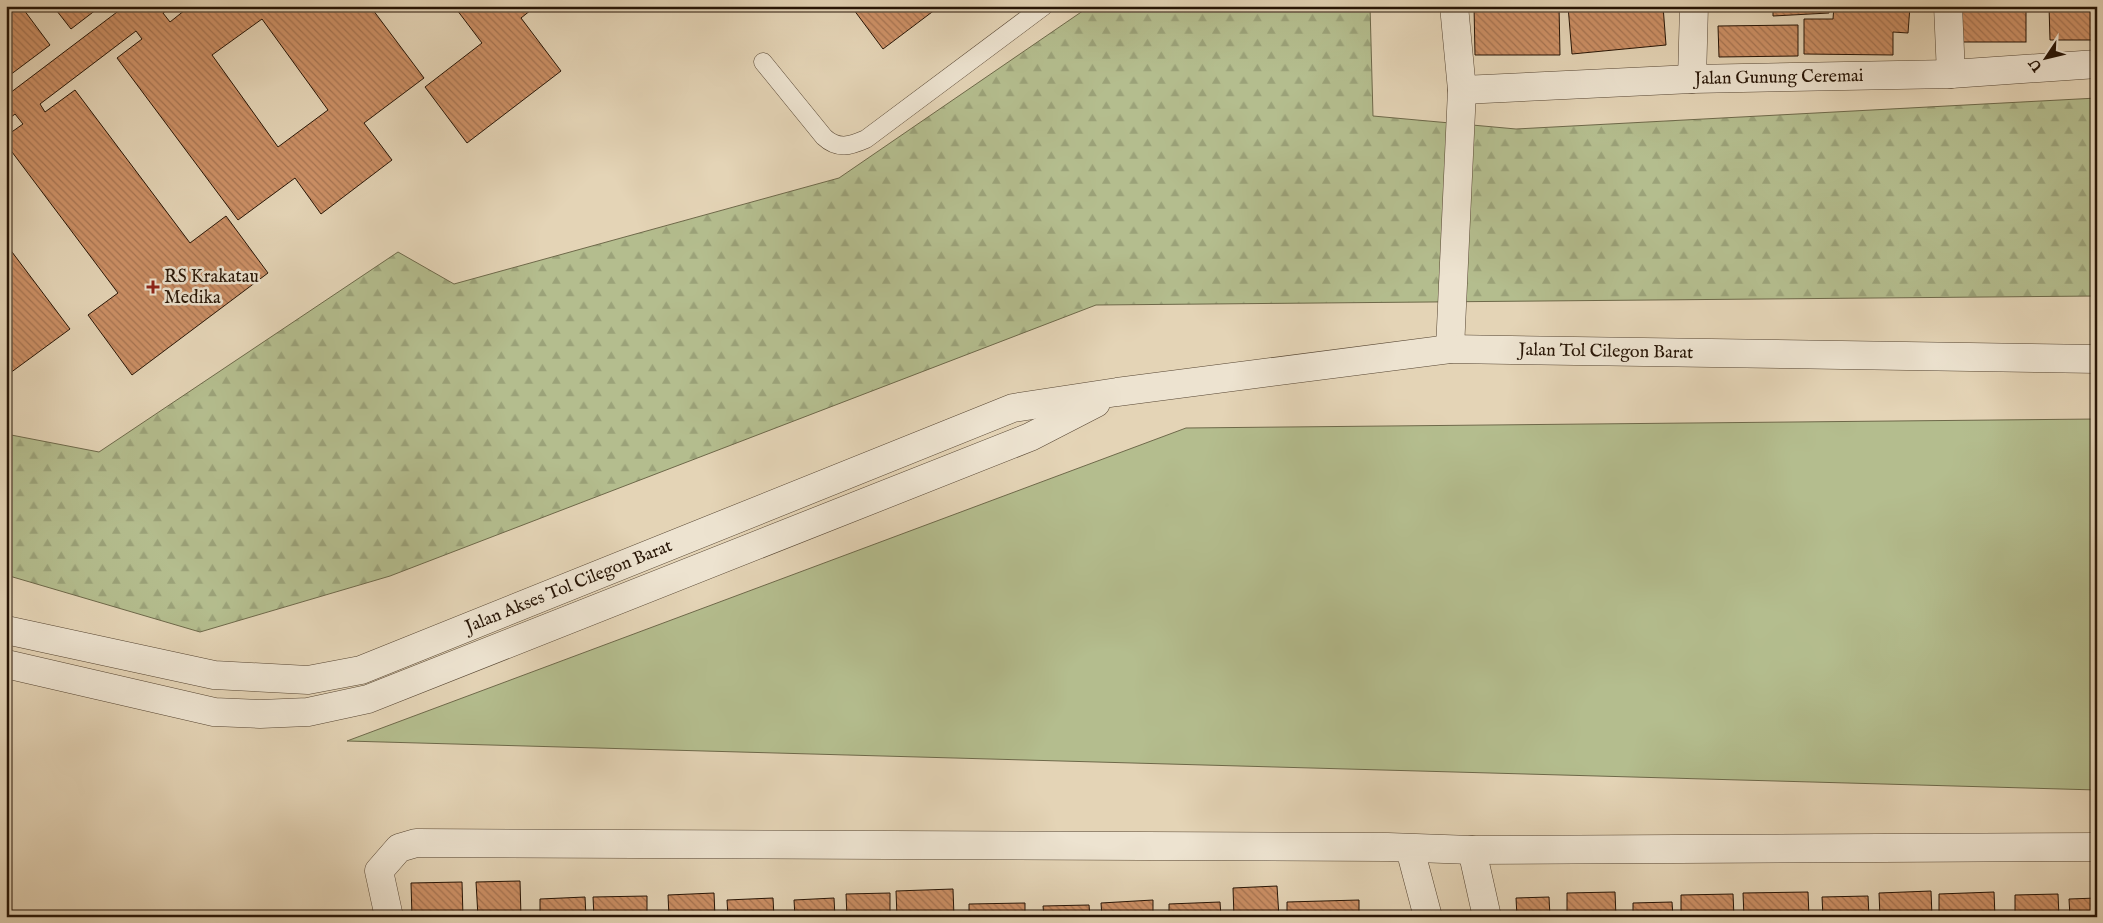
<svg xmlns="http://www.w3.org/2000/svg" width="2103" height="923" font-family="'IM FELL English',serif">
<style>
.green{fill:#b4bd8e;stroke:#6e694a}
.forest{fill:url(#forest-firs);stroke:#6e694a}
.building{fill:url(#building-back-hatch);stroke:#271506;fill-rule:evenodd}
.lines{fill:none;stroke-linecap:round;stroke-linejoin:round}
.lane-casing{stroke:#564532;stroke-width:19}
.street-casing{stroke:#564532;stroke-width:29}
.lane{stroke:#ede3d0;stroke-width:18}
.street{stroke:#ede3d0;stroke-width:28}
.poi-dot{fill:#8f2418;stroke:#ede3d0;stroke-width:2}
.labels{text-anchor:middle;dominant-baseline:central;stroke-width:5;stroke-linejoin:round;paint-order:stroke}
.street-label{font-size:18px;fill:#271506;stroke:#ede3d0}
.poi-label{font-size:18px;fill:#271506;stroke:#ede3d0;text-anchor:start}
</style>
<defs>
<pattern id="forest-firs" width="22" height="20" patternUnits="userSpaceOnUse" patternTransform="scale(1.25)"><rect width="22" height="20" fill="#b4bd8e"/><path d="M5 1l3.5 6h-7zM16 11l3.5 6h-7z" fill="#9ba279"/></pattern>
<pattern id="building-back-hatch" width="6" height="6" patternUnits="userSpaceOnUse" patternTransform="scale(1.25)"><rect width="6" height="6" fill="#cc9066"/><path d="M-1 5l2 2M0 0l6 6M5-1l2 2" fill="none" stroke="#a67452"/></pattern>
</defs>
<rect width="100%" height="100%" fill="#e4d4b6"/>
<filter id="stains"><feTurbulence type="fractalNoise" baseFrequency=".004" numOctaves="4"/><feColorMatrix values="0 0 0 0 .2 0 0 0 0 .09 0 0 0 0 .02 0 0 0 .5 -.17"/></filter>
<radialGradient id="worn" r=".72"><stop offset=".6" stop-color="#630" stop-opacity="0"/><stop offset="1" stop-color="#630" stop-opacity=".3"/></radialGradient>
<path class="green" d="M2097,419V790L347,741L1186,428Z"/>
<path class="forest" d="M1090,6H1370L1373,116L1516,129L2097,98V296L1096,305L390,576L200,632L6,575V434L99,452L398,252L454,284L839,178Z"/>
<g class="building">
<path d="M6,6H21L50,45L6,78Z"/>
<path d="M53,6H101L71,29Z"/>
<path d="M125,6H173L163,13L170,22L190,6H370L424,78L364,123L392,160L321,214L295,178L238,220L117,58L142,39L136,31L40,104L45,112L75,90L190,243L226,216L268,273L132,375L88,315L118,293L6,144V136L23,124L15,114L6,121V96ZM262,19L328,110L278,147L212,55Z"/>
<path d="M454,6H536L521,18L561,71L467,143L425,87L482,43Z"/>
<path d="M851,6H940L883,49Z"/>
<path d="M1474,6H1559L1560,55H1475Z"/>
<path d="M1568,6H1663L1666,45L1572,54Z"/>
<path d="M1700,6H1738V9L1700,10Z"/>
<path d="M1773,6H1829V13L1773,16Z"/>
<path d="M1834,6H1910L1908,33L1893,32V55L1804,54V19H1833Z"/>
<rect x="1959" y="6" width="67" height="36"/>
<path d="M2049,6H2097V40H2050Z"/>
<path d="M1798,25V56L1719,57L1718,26Z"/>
<path d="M6,244L70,329L6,376Z"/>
<path d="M520,881L521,917H478L476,882Z"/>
<path d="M462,882L463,917H412L411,883Z"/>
<path d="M1277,886L1279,917H1234L1233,888Z"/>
<path d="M953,889L954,917H897L896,891Z"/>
<path d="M1931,891L1932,917H1880L1879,893Z"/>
<path d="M1615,892L1616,917H1567V893Z"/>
<path d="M1808,892L1809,917H1744L1743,893Z"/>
<path d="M1994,892L1995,917H1939V894Z"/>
<path d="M714,893L715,917H669L668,895Z"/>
<path d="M890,893V917H847L846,894Z"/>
<path d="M1733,894L1734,917H1681V895Z"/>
<path d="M2058,894L2059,917H2015V895Z"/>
<path d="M647,896V917H594L593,897Z"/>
<path d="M1868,896L1869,917H1823L1822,897Z"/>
<path d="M585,897L586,917H540V899Z"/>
<path d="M1549,897L1550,917H1517L1516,898Z"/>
<path d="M773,898L774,917H728L727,900Z"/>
<path d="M834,898L835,917H795L794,900Z"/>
<path d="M2097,898V917H2070L2069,899Z"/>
<path d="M1153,900V917H1102L1101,903Z"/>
<path d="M1359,900V917H1287V902Z"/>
<path d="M1220,902L1221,917H1169V904Z"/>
<path d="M1672,902L1673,917H1633V903Z"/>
<path d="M1025,903V917H969V904Z"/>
<path d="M1089,905L1090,917H1044L1043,906Z"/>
</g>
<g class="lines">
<defs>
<path id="lane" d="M763,62L824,137C838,150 850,146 866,139L1044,6"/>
<g id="street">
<path d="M1948,6L1951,74"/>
<path d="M1692,79L1694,6"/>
<path d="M1462,90L1692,79L1951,74L2097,64"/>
<path d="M1450,349L1462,90L1454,6"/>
<path d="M6,630L214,675L308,680L361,670L1013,408L1117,392L1450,349L2097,359"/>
<path d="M6,664L214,712L260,714L308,712L368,699L1030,437L1096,403"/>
<path d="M1410,849L1428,917"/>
<path d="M1472,850L1487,917"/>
<path d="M389,917L379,871L399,848L416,843L1388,847L1472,850L2097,847"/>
</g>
</defs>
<use href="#lane" class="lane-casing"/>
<use href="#street" class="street-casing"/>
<use href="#lane" class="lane"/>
<use href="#street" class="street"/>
</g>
<path class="poi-dot" d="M150.5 279.5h5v5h5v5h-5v5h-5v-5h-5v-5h5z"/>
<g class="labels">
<g class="street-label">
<text transform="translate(1779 78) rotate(-1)">Jalan Gunung Ceremai</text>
<text transform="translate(1606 352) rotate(1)">Jalan Tol Cilegon Barat</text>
<text transform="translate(569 587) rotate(-22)">Jalan Akses Tol Cilegon Barat</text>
</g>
<g class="poi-label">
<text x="164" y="277">RS Krakatau<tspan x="164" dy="21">Medika</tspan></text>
</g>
</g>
<rect width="2103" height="923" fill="none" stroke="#e4d4b6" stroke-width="25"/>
<rect x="8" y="8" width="2088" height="908" fill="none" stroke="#271506" stroke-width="2.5"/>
<rect x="12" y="12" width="2078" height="898" fill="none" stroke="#271506"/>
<g transform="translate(2046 58) rotate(235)" stroke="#ede3d0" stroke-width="4" paint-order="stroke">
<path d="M0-4L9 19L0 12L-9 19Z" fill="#271506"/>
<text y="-8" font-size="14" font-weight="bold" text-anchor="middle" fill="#271506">U</text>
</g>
<rect width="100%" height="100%" filter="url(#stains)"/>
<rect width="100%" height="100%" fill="url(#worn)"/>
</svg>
